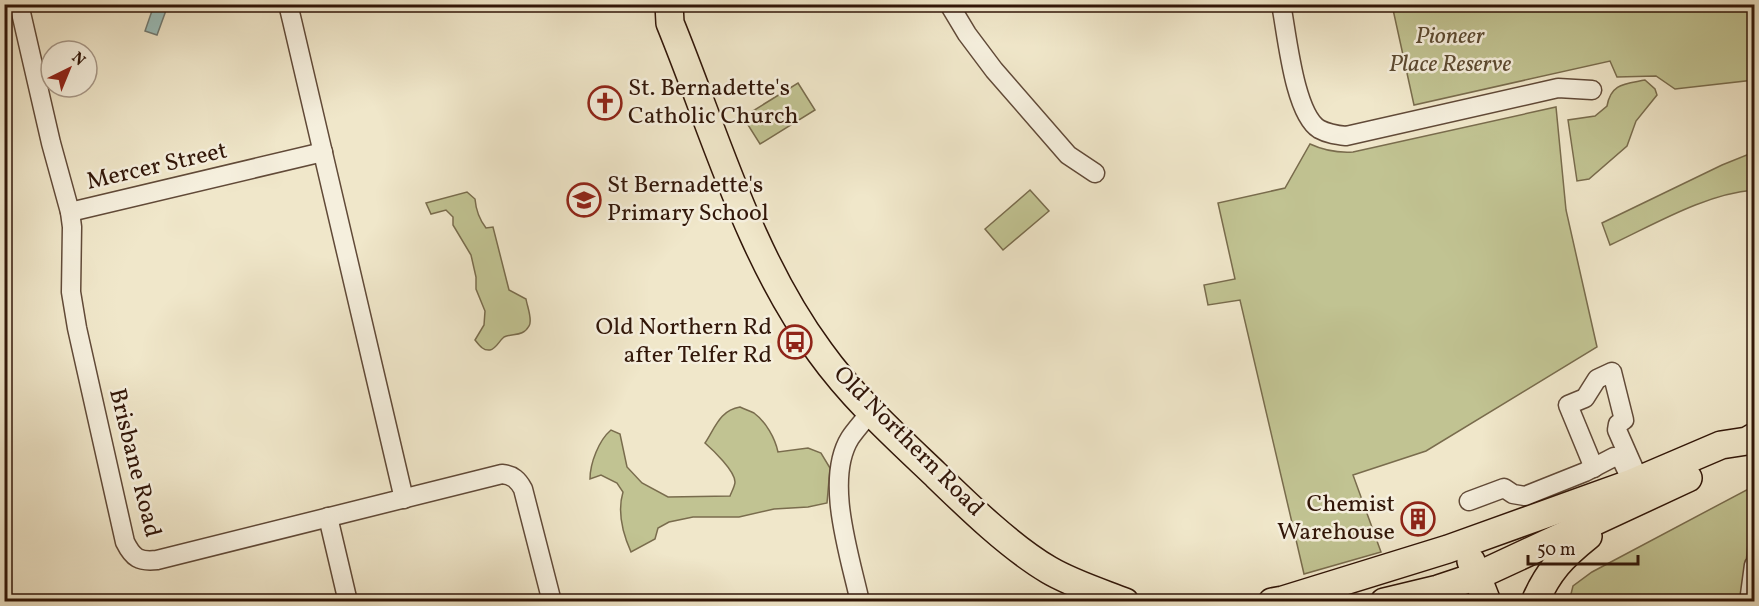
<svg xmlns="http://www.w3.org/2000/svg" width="1759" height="606" font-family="Vollkorn,serif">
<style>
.green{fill:#c1c392;stroke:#796c4d;stroke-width:1.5}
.water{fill:#9bbfbc;stroke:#717b74;stroke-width:1.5}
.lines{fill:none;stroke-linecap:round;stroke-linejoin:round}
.minor-casing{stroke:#614a38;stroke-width:21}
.primary-casing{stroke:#311608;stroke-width:30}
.minor{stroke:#f5efdd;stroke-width:18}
.primary{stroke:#f0e7ca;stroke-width:27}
.labels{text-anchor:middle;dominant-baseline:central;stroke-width:5;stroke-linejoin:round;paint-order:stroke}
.park-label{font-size:24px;font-style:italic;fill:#5c4a31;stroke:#f5efdd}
.poi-label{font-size:24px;fill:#311608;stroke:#f5efdd;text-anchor:start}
.street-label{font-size:24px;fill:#311608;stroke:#f5efdd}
</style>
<rect width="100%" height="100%" fill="#f0e7ca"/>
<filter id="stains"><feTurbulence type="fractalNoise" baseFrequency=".00333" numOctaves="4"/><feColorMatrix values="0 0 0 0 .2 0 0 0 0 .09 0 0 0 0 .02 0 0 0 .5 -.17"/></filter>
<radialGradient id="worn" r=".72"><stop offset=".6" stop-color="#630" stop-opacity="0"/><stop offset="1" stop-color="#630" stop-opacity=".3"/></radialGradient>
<g class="green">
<path d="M1392,5H1754V80L1675,89L1656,76L1617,77L1610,61L1414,105Z"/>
<path d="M1645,80L1655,89L1657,95L1636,121L1627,146L1589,179L1577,181L1568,120L1595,116L1607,106C1611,83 1625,84 1645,80Z"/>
<path d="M798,83L815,110L760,144L743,117Z"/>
<path d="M1556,107L1566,210L1597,347L1426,451L1353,475L1381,552L1304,574L1240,300L1208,305L1204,285L1235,279L1218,203L1285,188L1310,144C1325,151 1337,153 1353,152Z"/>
<path d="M1754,152V190C1705,194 1655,224 1610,245L1602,223L1722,165Z"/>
<path d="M1030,190L1049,211L1003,250L985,229Z"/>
<path d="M467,192L475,199C476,211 479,219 486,228L493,227L509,290L526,299C527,306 533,320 529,326C523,337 513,333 504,337C499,341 496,349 490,350C483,351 479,345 475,340L484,325L485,311L476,289V277L471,255L453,225V217L446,210L431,214L426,203Z"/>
<path d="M740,407C744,409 750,411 754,413C766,422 775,438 778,452L808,448L821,453L830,468L827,503L808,507L774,509L739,517H693L669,522L658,528L655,539L631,552C623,534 617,512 623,492L617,483L601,475L590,479C590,463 599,440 611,430L620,434L627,467L642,483L668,497L730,496C731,493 735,486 735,482C735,471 713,450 705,443C715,428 720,410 740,407Z"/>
<path d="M1754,486L1742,601L1569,602L1573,586L1592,572Z"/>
</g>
<path class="water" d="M154,5H168L157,35L145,31Z"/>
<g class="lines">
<defs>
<g id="minor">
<path d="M19,4L51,143L70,212L72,227L71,292L77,328L125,542C133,558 139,562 157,560L502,474C513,475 518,480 523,489L552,602"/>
<path d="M288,4C328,169 364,335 404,499"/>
<path d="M949,4L967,34L994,70L1068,155L1095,173"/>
<path d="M1281,4C1287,34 1294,113 1319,129C1328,134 1337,135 1346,136L1558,88L1592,90"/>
<path d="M70,212L323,152"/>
<path d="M1594,468L1568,405L1585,398L1597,379L1612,372L1624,420L1618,424L1617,430L1639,480"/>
<path d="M1469,501L1504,488L1513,494L1525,496L1585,472L1614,457L1621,458L1628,473"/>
<path d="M328,517L348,602"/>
<path d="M860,602C850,556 824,480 850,438C856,429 864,421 870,412"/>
<path d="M1749,602L1754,565"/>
</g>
<g id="primary">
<path d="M669,4L670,23C715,133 749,256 820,352C853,398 894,435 935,474C968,506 1010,547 1049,570C1073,584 1099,592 1125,602"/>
<path d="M1471,561L1487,602"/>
<path d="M1272,602L1283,600L1448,549L1632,483L1721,445L1747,441L1754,437"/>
<path d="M1384,602L1438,589L1477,576L1688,478"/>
<path d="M1535,602C1548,571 1563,556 1588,536"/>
</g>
</defs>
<use href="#minor" class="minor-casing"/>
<use href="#primary" class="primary-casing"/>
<use href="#minor" class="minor"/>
<use href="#primary" class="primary"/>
</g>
<defs>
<symbol id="church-ring" viewBox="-11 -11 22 22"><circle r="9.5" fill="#f5efdd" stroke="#8f2418" stroke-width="1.5"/><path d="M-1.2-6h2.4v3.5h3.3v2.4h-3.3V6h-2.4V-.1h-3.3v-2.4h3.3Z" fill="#8f2418"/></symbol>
<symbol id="school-ring" viewBox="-11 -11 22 22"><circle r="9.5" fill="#f5efdd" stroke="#8f2418" stroke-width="1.5"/><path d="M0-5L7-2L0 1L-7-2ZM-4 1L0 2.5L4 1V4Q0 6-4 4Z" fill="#8f2418"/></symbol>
<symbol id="bus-ring" viewBox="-11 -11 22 22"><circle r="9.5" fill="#f5efdd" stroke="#8f2418" stroke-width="1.5"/><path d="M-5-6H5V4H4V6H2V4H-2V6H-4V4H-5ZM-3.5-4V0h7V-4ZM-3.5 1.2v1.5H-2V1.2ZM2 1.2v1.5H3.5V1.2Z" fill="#8f2418"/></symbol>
<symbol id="building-ring" viewBox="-11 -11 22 22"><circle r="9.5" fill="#f5efdd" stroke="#8f2418" stroke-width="1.5"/><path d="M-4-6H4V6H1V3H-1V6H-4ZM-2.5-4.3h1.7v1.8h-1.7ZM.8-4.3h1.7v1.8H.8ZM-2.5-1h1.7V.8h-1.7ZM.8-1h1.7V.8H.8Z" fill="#8f2418"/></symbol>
</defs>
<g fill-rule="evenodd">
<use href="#church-ring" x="586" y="84" width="38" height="38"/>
<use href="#school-ring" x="565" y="181" width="38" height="38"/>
<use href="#bus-ring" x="776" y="323" width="38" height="38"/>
<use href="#building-ring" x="1399" y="500" width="38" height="38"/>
</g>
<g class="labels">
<g class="park-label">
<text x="1450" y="37">Pioneer<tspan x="1450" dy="28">Place Reserve</tspan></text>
</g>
<g class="poi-label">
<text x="628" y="89">St. Bernadette's<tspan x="628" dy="28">Catholic Church</tspan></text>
<text x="607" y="186">St Bernadette's<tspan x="607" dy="28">Primary School</tspan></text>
<text x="772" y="328" text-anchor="end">Old Northern Rd<tspan x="772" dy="28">after Telfer Rd</tspan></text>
<text x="1395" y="505" text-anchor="end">Chemist<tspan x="1395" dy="28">Warehouse</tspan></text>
</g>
<g class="street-label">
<text transform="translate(157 167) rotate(-13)">Mercer Street</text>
<text transform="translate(908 442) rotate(45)">Old Northern Road</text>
<text transform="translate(134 463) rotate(76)">Brisbane Road</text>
</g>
</g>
<rect width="1759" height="606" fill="none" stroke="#f0e7ca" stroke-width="24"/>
<rect x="6" y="6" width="1747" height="594" fill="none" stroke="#311608" stroke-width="3"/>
<rect x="12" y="12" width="1735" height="582" fill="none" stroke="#311608" stroke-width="1.5"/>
<g transform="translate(69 69) rotate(43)"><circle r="28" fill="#f5efdd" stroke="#a79888" stroke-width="1.5"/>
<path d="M0-4.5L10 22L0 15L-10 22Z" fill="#8f2418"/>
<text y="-9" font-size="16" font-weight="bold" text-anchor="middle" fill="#311608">N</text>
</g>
<path d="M1528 555v9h110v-9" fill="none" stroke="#311608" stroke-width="3"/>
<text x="1537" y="555" font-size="18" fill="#311608" stroke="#f5efdd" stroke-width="4.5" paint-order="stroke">50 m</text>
<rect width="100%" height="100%" filter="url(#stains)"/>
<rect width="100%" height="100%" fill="url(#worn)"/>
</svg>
